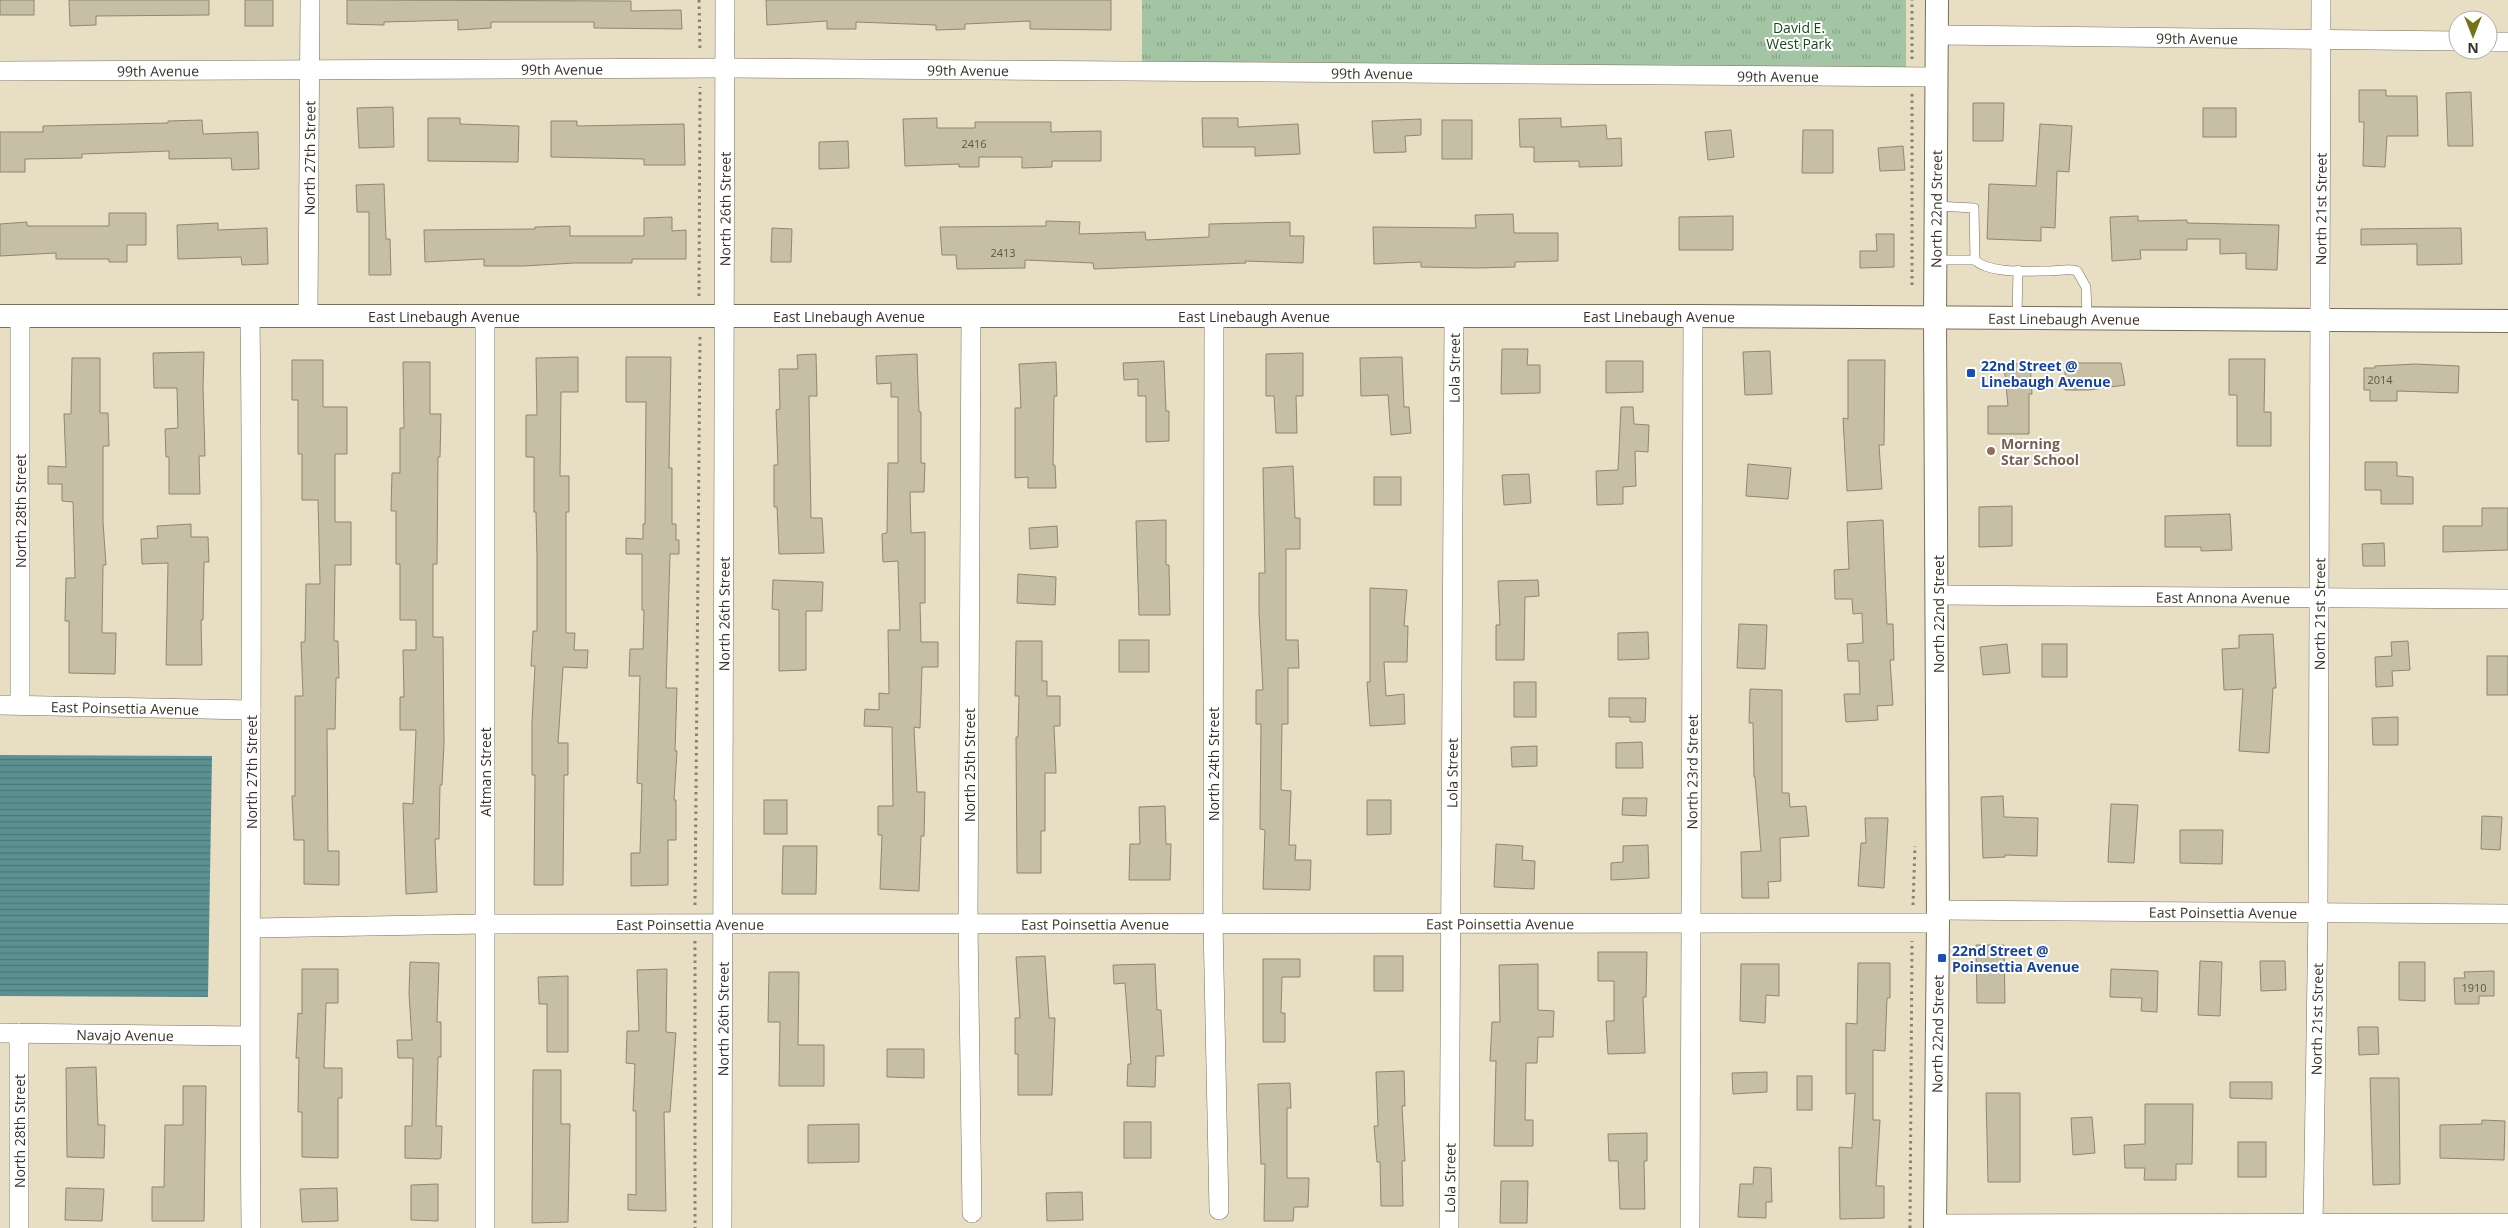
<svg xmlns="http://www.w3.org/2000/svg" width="2508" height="1228" font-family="'Open Sans',sans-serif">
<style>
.park{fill:url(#park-tufts)}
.water{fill:url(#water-rules)}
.building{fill:#c6bea5;stroke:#8f876f}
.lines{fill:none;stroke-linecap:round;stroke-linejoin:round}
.service-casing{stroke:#776f58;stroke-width:10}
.minor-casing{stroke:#776f58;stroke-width:20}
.tertiary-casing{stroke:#776f58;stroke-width:24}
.path{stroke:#87816f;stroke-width:3;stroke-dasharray:2.5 4;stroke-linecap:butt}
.service{stroke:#fff;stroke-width:9}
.minor{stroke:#fff;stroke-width:19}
.tertiary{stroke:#fff;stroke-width:22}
.transit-dot{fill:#1a4fb4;stroke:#fff;stroke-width:2}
.education-dot{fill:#8d6e63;stroke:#fff;stroke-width:2}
.labels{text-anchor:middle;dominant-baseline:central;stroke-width:4;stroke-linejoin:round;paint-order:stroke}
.number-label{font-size:11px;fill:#5b5648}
.park-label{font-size:14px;fill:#19481c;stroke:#fff}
.street-label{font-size:14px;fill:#373429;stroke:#fff}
.transit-label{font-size:14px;font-weight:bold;fill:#164399;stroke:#fff;text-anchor:start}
.education-label{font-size:14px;font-weight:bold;fill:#785e54;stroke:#fff;text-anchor:start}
</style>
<defs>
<pattern id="park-tufts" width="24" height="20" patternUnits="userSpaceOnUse" patternTransform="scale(1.25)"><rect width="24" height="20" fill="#a4c5a4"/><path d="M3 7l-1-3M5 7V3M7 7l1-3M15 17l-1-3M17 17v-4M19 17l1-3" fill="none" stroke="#86a186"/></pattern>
<pattern id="water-rules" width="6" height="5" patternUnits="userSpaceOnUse" patternTransform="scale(1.25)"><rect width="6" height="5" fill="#5b9192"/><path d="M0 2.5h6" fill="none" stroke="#4c7777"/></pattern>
</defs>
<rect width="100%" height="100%" fill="#e7dec4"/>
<path class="park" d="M1142,0H1906V72L1142,67Z"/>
<path class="water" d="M0,755L212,756L208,997L0,996Z"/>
<g class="building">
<rect x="0" y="0" width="34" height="15"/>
<path d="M69,0H209V15L96,16V25L70,26Z"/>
<rect x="245" y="0" width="28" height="26"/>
<path d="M347,0L631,1V11L681,10L682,29L594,28V22H491V28L458,30V20L384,22V25L347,24Z"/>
<path d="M766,0H1111V30L1030,29V21L965,24V29L936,30V25L856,22V29H827V21L767,25Z"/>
<path d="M2359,90H2386V96H2417L2418,136H2387L2385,167L2363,166L2364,122H2359Z"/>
<path d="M2471,92L2473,146H2448L2446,93Z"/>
<path d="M1973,103H2004L2003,141H1973Z"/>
<path d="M393,107L394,147L359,148L357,108Z"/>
<rect x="2203" y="108" width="33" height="29"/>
<path d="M428,118H460V124L519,126L518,162L428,161Z"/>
<path d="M937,118V128H975V122H1051V132L1101,131V161H1052V167L1022,168V157H979V167H959V164L905,166L903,119Z"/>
<path d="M1202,118H1238V127L1298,124L1300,154L1255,156V147H1203Z"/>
<path d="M1561,118V127L1606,125L1607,139L1621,138L1622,166L1579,167V161L1534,162V147H1520L1519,119Z"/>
<path d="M1421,119V135L1405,136L1406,152L1374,153L1372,121Z"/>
<path d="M202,120L203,134L258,132L259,169L232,170L231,158L169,159V151L82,154V158L25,159V172H0V132H43V126L168,123V121Z"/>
<rect x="1442" y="120" width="30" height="39"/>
<path d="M551,121H577V126L684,124L685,165H644V159L551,157Z"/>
<path d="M2040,124L2072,126L2069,172L2057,171L2055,228L2041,227V241L1987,239L1989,184L2036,186Z"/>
<path d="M1731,130L1734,157L1708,160L1705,132Z"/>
<path d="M1803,130H1833V173H1802Z"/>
<path d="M848,141L849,168L819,169V142Z"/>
<path d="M1903,146L1905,170L1880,171L1878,148Z"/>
<path d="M384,184L386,239H390L391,275H369V212H357L356,185Z"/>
<path d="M109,213H146V245H127V262H109V259H56V253L0,256V224L27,222V226H109Z"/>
<path d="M1513,214L1514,233H1558V261L1515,262V267L1477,268L1421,267V262L1374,264L1373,227L1476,228L1475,215Z"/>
<path d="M1733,216V250H1679V217Z"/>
<path d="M2138,216V221L2187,220V223L2279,225L2277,270L2246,269V253L2220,254V239H2187V250H2140L2141,259L2112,261L2110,217Z"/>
<path d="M672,217V231L686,230V259H632V263H574L524,266H484V259L425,262L424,230L535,229V227L570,226V236H644V218Z"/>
<path d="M1046,221L1080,222L1079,234L1145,232L1146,240L1209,237V224L1290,222V236H1304L1303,263L1245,261L1246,263L1094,269L1093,263L1025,260V268L957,269L956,255H942L940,227L1046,226Z"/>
<path d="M218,223V230L267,228L268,264L242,265L241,257L178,259L177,225Z"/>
<path d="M772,228L792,229L791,262H771Z"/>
<path d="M2461,228L2462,264L2417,265V244L2361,245V229Z"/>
<path d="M1876,234H1894V267L1860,268V251H1877Z"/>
<path d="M1502,349H1528L1527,365H1540V393L1501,394Z"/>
<path d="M1770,351L1772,394L1745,395L1743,352Z"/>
<path d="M204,352L203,387L205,456H199L200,494H169V457H166L165,429L178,428L177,388H154L153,353Z"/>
<path d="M1303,353V396H1296L1297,433H1276L1274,396H1266V354Z"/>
<path d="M816,354L817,396H809L811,518H822L824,553L779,554L777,507H774V465H778L776,410L780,409L779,369H798L797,355Z"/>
<path d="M917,354L919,412H921V463H925L924,492H910L911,533L925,532V603H920L921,642H938V667H922L920,728L914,727L917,792H925L924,836H921L919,891L880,889L882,835H878V806H893L892,727L864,726L865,709L879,710V693L889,694L888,630H900L898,561L883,562L882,534L887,533L888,463H898V397H891V383L877,384L876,356Z"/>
<path d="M578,357V392H561L560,476H569V512H566V633H575L574,650H588L587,668L563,667L558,743H568V775H564L563,885H534L535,775H532V722L535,666H531L533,631H537V557L536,512H534V457H526V415H537L536,358Z"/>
<path d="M626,357H671L669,468H672V524H676V540H679V554H670L666,688H677L675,751H677L674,800H676V840H668V885L631,886V853H640L642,784L637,783L640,676H629L630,649H643L644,610H642V554H626V538L643,539V524H645L646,402H626Z"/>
<path d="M1402,357L1404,407H1409L1411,433L1391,435L1388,395L1361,396L1360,358Z"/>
<path d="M72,358H100V413H108L109,446H103V522L106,565H103L102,633H116L115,674L69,673V621H65L66,578H75L73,502L62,501V484H48V466L66,467L64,414H71Z"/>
<path d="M2229,359H2265L2264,412H2271V446H2237V395H2229Z"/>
<path d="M292,360H323V407H347V454H335V522H351V565H335L334,641H338L339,678H336L335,729H327L328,851H339V885L304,884V840H294L292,796H295V696H303L301,642H305L306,584H320L318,500H302V454H298V400H292Z"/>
<path d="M1848,360H1885L1884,445H1879L1882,489L1847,491L1843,418L1848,419Z"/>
<path d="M1164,361L1166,411H1169V441L1146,442V396H1138V379L1124,380L1123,363Z"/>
<path d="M1606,361H1643V392L1606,393Z"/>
<path d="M403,362H430V414H441L440,457H438L437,564H433V637H443L444,743L442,785H440L439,839H435L437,892L406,894L403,803L413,804L416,730H400V697H404L403,650H416V620H400V564H396V511H391L392,473H400V428H404Z"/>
<path d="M1056,362L1057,396H1054L1053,465H1055L1056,488H1028V477L1015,478V408H1021L1019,364Z"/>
<path d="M2030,362L2032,394H2029V434H1988V406H2008L2004,365Z"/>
<path d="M2065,363H2121L2125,385L2089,390H2065Z"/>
<path d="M2415,364L2459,366L2458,393L2397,391V401H2370V390H2364V368H2375V366Z"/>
<path d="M1621,407H1633L1634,424L1649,425L1648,452L1635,451L1636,486L1623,487V504L1597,505L1596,471L1618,470Z"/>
<path d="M2365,462H2397V476L2413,477V504H2381V490H2365Z"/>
<path d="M1748,464L1791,468L1788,499L1746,496Z"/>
<path d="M1293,466L1295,518H1300V549H1286V640H1298L1299,668H1288V724H1282L1281,790L1291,791L1289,845H1296L1295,860H1311L1310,890L1263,889L1265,830L1260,829L1261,724H1256V690H1263L1259,612V573H1265L1263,468Z"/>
<path d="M1529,474L1531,503L1504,505L1502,475Z"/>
<rect x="1374" y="477" width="27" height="28"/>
<path d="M2012,506V546L1979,547V507Z"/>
<path d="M2482,508H2508V550L2443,552V526H2482Z"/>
<path d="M2230,514L2232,550L2201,551V547H2165V516Z"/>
<path d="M1166,520V565H1169L1170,615H1139L1136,521Z"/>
<path d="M1883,520L1887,624H1893L1894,660H1890L1893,705L1877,706L1878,720L1846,722L1844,694H1860L1859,661H1848L1847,644L1863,643L1862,613L1853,614L1852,599H1835L1834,570L1849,569L1847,522Z"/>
<path d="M191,524V537H208L209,562H204L203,620H201L202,665H166L168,563L142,564L141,539L158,538L157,526Z"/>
<path d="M1057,526L1058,547L1030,549L1029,528Z"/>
<path d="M2384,543L2385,566H2363L2362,544Z"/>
<path d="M1018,574L1056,577L1055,605L1017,603Z"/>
<path d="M773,580L823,582L822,611H806V670L779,671V610L772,609Z"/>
<path d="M1538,580L1539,596L1525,597L1524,660H1496V625H1500L1498,581Z"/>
<path d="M1370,588L1407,590L1404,626H1408L1407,662H1384L1386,696L1404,694L1405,724L1370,726L1367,682H1370Z"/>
<path d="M1739,624L1767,625L1765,669L1737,668Z"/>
<path d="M1648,632L1649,659L1618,660V633Z"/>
<path d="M2273,634L2276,688H2273L2269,753L2239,751L2243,689L2224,690L2222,649L2239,648V635Z"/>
<rect x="1119" y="640" width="30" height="32"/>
<path d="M1016,641H1042V681H1047V696H1060V726H1054L1056,773H1045V831H1041V873H1017L1016,737H1018L1019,696H1015Z"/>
<path d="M2408,641L2410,670L2392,671L2393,686L2376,687L2375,657L2392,656L2391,642Z"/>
<path d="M2007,644L2010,673L1983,675L1980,647Z"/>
<rect x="2042" y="644" width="25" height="33"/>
<rect x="2487" y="656" width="21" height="39"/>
<rect x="1514" y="682" width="22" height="35"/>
<path d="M1750,689L1782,690V793H1789L1790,807L1806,806L1809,836L1780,838L1781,881L1768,882L1769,898H1742L1741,852L1761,851L1755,777H1754L1753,723H1749Z"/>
<path d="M1609,698H1646L1645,722H1630V717H1609Z"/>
<path d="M2398,717V745H2373L2372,718Z"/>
<path d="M1642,742L1643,768H1616V743Z"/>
<path d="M1537,746V766L1512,767L1511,747Z"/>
<path d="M2003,796L2004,817L2038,818L2037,856L2005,855V857L1983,858L1981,797Z"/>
<path d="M1623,798H1647L1646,816L1622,815Z"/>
<rect x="764" y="800" width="23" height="34"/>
<path d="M1367,800H1391V834L1367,835Z"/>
<path d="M2111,804L2138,805L2134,863L2108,862Z"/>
<path d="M1165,806L1166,844H1171L1170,880H1129L1130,844H1140L1139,807Z"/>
<path d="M2482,816L2502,817L2500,850L2481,849Z"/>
<path d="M1865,818H1888L1884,888L1858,886L1861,843H1866Z"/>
<path d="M2180,830H2223L2222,864L2180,863Z"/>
<path d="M1496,844L1523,846L1522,860L1535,861L1534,889L1494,887Z"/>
<path d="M1648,845L1649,878L1611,880V863L1623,862V846Z"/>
<path d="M783,846H817L816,894H782Z"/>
<path d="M1976,945H2004L2005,1003H1977Z"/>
<path d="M1598,952H1647L1646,997H1643L1645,1053L1608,1054L1606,1021H1614V981H1598Z"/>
<path d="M1045,956L1049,1018H1055L1052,1095H1018V1054H1015V1018H1020L1016,957Z"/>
<rect x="1374" y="956" width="29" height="35"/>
<path d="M1263,959H1300V977H1282L1281,1013H1285V1042H1263Z"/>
<path d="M2200,961L2222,962L2220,1016L2198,1015Z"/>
<path d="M2260,961H2285L2286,990L2261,991Z"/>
<path d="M410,962L439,963L437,1022H441V1057H438L436,1126H442L441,1158L438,1159L405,1158V1126H412L413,1058H398L397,1040H412L409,994Z"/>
<path d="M2399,962H2425V1001L2399,1000Z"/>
<path d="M1858,963H1890V998H1887L1885,1051L1873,1050V1120H1880L1876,1186H1884V1218L1840,1219L1839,1147L1852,1148L1855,1093L1846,1094V1023L1857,1024Z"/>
<path d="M1155,964L1157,1010H1161L1164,1056H1156L1155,1087L1127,1086L1128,1064H1131L1125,983L1114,984L1113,965Z"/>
<path d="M1538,964V1010L1554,1011L1553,1037H1538L1537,1063H1526L1525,1120H1533V1146H1494L1496,1061H1490L1492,1022H1500L1499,965Z"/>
<path d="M1741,964H1779V996L1766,995L1765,1023L1740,1021Z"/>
<path d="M302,969H338V1003H326L324,1068H342V1098H338V1158L302,1157V1112H298L299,1058H296L298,1013L302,1014Z"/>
<path d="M667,969L666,1032L676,1033L670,1112H664L666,1211L628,1210V1194L636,1195V1111H633L635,1064L626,1063L627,1031H639L637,970Z"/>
<path d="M2111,969L2158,971L2157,1012L2141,1011L2142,998L2110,997Z"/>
<path d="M2494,971V996H2479V1004H2455L2454,978H2465L2464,972Z"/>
<path d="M769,972H799L798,1045H824V1086H779L780,1022H768Z"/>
<path d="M568,976V1052H547V1004H539L538,977Z"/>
<path d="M2358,1027H2378L2379,1054L2359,1055Z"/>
<path d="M887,1049H924V1078L887,1077Z"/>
<path d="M96,1067L98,1125H105L104,1158L67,1157L66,1068Z"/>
<path d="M533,1070H561V1124H570L568,1222L532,1223Z"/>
<path d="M1404,1071L1405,1106H1402L1405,1161H1402L1403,1206H1381L1380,1162H1377L1374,1126H1378L1376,1072Z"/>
<path d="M1767,1072V1092L1733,1094L1732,1073Z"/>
<rect x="1797" y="1076" width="15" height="34"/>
<path d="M2370,1078H2399L2400,1184L2373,1185Z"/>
<path d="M2230,1082H2272V1099L2230,1098Z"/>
<path d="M1290,1083L1291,1108H1287V1178H1309L1308,1207H1294L1293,1221H1264L1265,1164H1261L1258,1084Z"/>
<path d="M183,1086H206L204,1221H152V1187H164L165,1125H183Z"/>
<path d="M1986,1093H2020V1182H1988Z"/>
<path d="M2145,1104H2193L2192,1164H2176V1180H2144L2145,1168H2125L2124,1145L2145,1144Z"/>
<path d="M2092,1117L2095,1153L2073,1155L2071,1118Z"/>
<path d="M2482,1120L2505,1121L2504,1160L2440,1158V1125L2482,1124Z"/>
<rect x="1124" y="1122" width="27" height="36"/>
<path d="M859,1124V1162L808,1163V1125Z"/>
<path d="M1647,1133V1161H1644L1645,1209H1620L1618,1161H1609L1608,1134Z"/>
<rect x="2238" y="1142" width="28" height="35"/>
<path d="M1754,1167L1771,1168L1772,1202H1766V1218L1738,1217L1740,1184H1753Z"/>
<path d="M1501,1181H1528L1527,1223H1500Z"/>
<path d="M438,1184V1221L411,1220V1185Z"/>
<path d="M66,1188L104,1189L102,1221L65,1220Z"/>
<path d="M337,1188L338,1221L302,1222L300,1189Z"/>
<path d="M1082,1192L1083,1220L1047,1221L1046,1193Z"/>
</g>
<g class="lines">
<defs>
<g id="service">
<path d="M1936,206L1974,208L1975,260C1989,274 2030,271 2050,271C2060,271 2068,268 2077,271L2086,287L2087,317"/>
<path d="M1935,260H1975"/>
<path d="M2017,317L2018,270"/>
</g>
<g id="minor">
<path id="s1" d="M1937,35L2458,41"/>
<path d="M2488,42H2508"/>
<path id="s2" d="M0,71L726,68L1936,77"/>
<path d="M250,316C254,620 248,924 251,1228"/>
<path id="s3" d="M308,316L310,0"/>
<path d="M485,316V1228"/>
<path d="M971,317L968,923L972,1213"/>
<path d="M1214,317L1213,923L1219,1210"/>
<path id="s4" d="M1938,595L2508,599"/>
<path id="s5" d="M0,705L251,710"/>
<path d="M20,705V316"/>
<path id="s6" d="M1938,910L2508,914"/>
<path id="s7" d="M251,928L484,924L1938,923"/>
<path id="s8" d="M0,1033L249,1036"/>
<path d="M19,1033V1228"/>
<path d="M1935,1224L2508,1223"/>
<path id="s9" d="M722,1228L725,0"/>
<path id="s10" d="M1449,1228L1454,317"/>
<path id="s11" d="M1690,1228L1693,316"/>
<path id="s12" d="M2313,1228L2318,912L2321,0"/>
</g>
<g id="tertiary">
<path id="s13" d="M0,316H1693L2508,321"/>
<path id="s14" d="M1935,1228L1938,923L1935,319L1937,0"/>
</g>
</defs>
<use href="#service" class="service-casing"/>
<use href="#minor" class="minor-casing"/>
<use href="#tertiary" class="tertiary-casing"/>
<g class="path">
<path d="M699,0L700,51"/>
<path d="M1912,59V0"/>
<path d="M1912,94V286"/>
<path d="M699,296L700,87"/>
<path d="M695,905L700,336"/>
<path d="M1913,905L1915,846"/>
<path d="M695,941V1228"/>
<path d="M1910,1228L1912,941"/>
</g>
<use href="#service" class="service"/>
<use href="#minor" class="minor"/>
<use href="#tertiary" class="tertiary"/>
</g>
<g class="transit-dot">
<rect x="1966" y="368" width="10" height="10" rx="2.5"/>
<rect x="1937" y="953" width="10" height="10" rx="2.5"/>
</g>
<circle class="education-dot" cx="1991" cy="451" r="5"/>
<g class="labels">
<g class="number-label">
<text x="974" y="143">2416</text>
<text x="1003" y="252">2413</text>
<text x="2380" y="379">2014</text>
<text x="2474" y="987">1910</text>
</g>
<g class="park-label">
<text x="1799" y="27">David E.<tspan x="1799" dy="16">West Park</tspan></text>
</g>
<g class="street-label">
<text stroke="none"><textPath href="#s1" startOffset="260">99th Avenue</textPath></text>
<text stroke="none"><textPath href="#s2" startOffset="562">99th Avenue</textPath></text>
<text stroke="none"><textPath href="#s2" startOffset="968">99th Avenue</textPath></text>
<text stroke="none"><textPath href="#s2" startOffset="158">99th Avenue</textPath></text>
<text stroke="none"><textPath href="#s2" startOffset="1372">99th Avenue</textPath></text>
<text stroke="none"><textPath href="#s2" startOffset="1778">99th Avenue</textPath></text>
<text stroke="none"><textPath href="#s3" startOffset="158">North 27th Street</textPath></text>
<text stroke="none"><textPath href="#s9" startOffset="1019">North 26th Street</textPath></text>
<text stroke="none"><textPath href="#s14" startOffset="1019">North 22nd Street</textPath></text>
<text stroke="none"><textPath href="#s12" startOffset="1019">North 21st Street</textPath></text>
<text stroke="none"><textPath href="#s13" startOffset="444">East Linebaugh Avenue</textPath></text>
<text stroke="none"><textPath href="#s13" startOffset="1659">East Linebaugh Avenue</textPath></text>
<text stroke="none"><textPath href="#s13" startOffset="849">East Linebaugh Avenue</textPath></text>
<text stroke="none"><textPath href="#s13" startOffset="1254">East Linebaugh Avenue</textPath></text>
<text stroke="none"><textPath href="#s13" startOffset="2064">East Linebaugh Avenue</textPath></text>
<text stroke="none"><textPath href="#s10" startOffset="860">Lola Street</textPath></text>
<text transform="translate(20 511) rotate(-90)">North 28th Street</text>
<text stroke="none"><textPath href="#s4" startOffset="285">East Annona Avenue</textPath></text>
<text stroke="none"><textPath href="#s9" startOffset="614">North 26th Street</textPath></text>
<text transform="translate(1938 614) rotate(-90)">North 22nd Street</text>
<text stroke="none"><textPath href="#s12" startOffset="614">North 21st Street</textPath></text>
<text stroke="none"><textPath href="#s5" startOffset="125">East Poinsettia Avenue</textPath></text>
<text transform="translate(1213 764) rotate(-90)">North 24th Street</text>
<text transform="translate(969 765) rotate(-90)">North 25th Street</text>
<text transform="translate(251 772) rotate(-90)">North 27th Street</text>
<text transform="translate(485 772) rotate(-90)">Altman Street</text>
<text stroke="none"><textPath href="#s10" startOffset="455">Lola Street</textPath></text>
<text stroke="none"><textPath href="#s11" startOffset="456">North 23rd Street</textPath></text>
<text stroke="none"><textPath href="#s6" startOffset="285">East Poinsettia Avenue</textPath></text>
<text stroke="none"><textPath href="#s7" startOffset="844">East Poinsettia Avenue</textPath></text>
<text stroke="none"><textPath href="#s7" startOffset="1249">East Poinsettia Avenue</textPath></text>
<text stroke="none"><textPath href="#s7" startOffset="439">East Poinsettia Avenue</textPath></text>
<text stroke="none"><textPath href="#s9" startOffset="209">North 26th Street</textPath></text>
<text stroke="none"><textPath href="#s12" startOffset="209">North 21st Street</textPath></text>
<text stroke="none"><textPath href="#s14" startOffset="194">North 22nd Street</textPath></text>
<text stroke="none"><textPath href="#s8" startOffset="125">Navajo Avenue</textPath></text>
<text transform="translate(19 1131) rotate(-90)">North 28th Street</text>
<text stroke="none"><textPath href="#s10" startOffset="50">Lola Street</textPath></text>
</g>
<g class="transit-label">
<text x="1981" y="365">22nd Street @<tspan x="1981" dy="16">Linebaugh Avenue</tspan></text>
<text x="1952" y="950">22nd Street @<tspan x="1952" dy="16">Poinsettia Avenue</tspan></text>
</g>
<g class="education-label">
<text x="2001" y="443">Morning<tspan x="2001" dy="16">Star School</tspan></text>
</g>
</g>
<g transform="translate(2473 35) rotate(180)"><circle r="24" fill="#ffffff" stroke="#afaea9"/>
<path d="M0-4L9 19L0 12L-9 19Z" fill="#73741a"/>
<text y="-8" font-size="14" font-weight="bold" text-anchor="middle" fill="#373429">N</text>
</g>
</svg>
